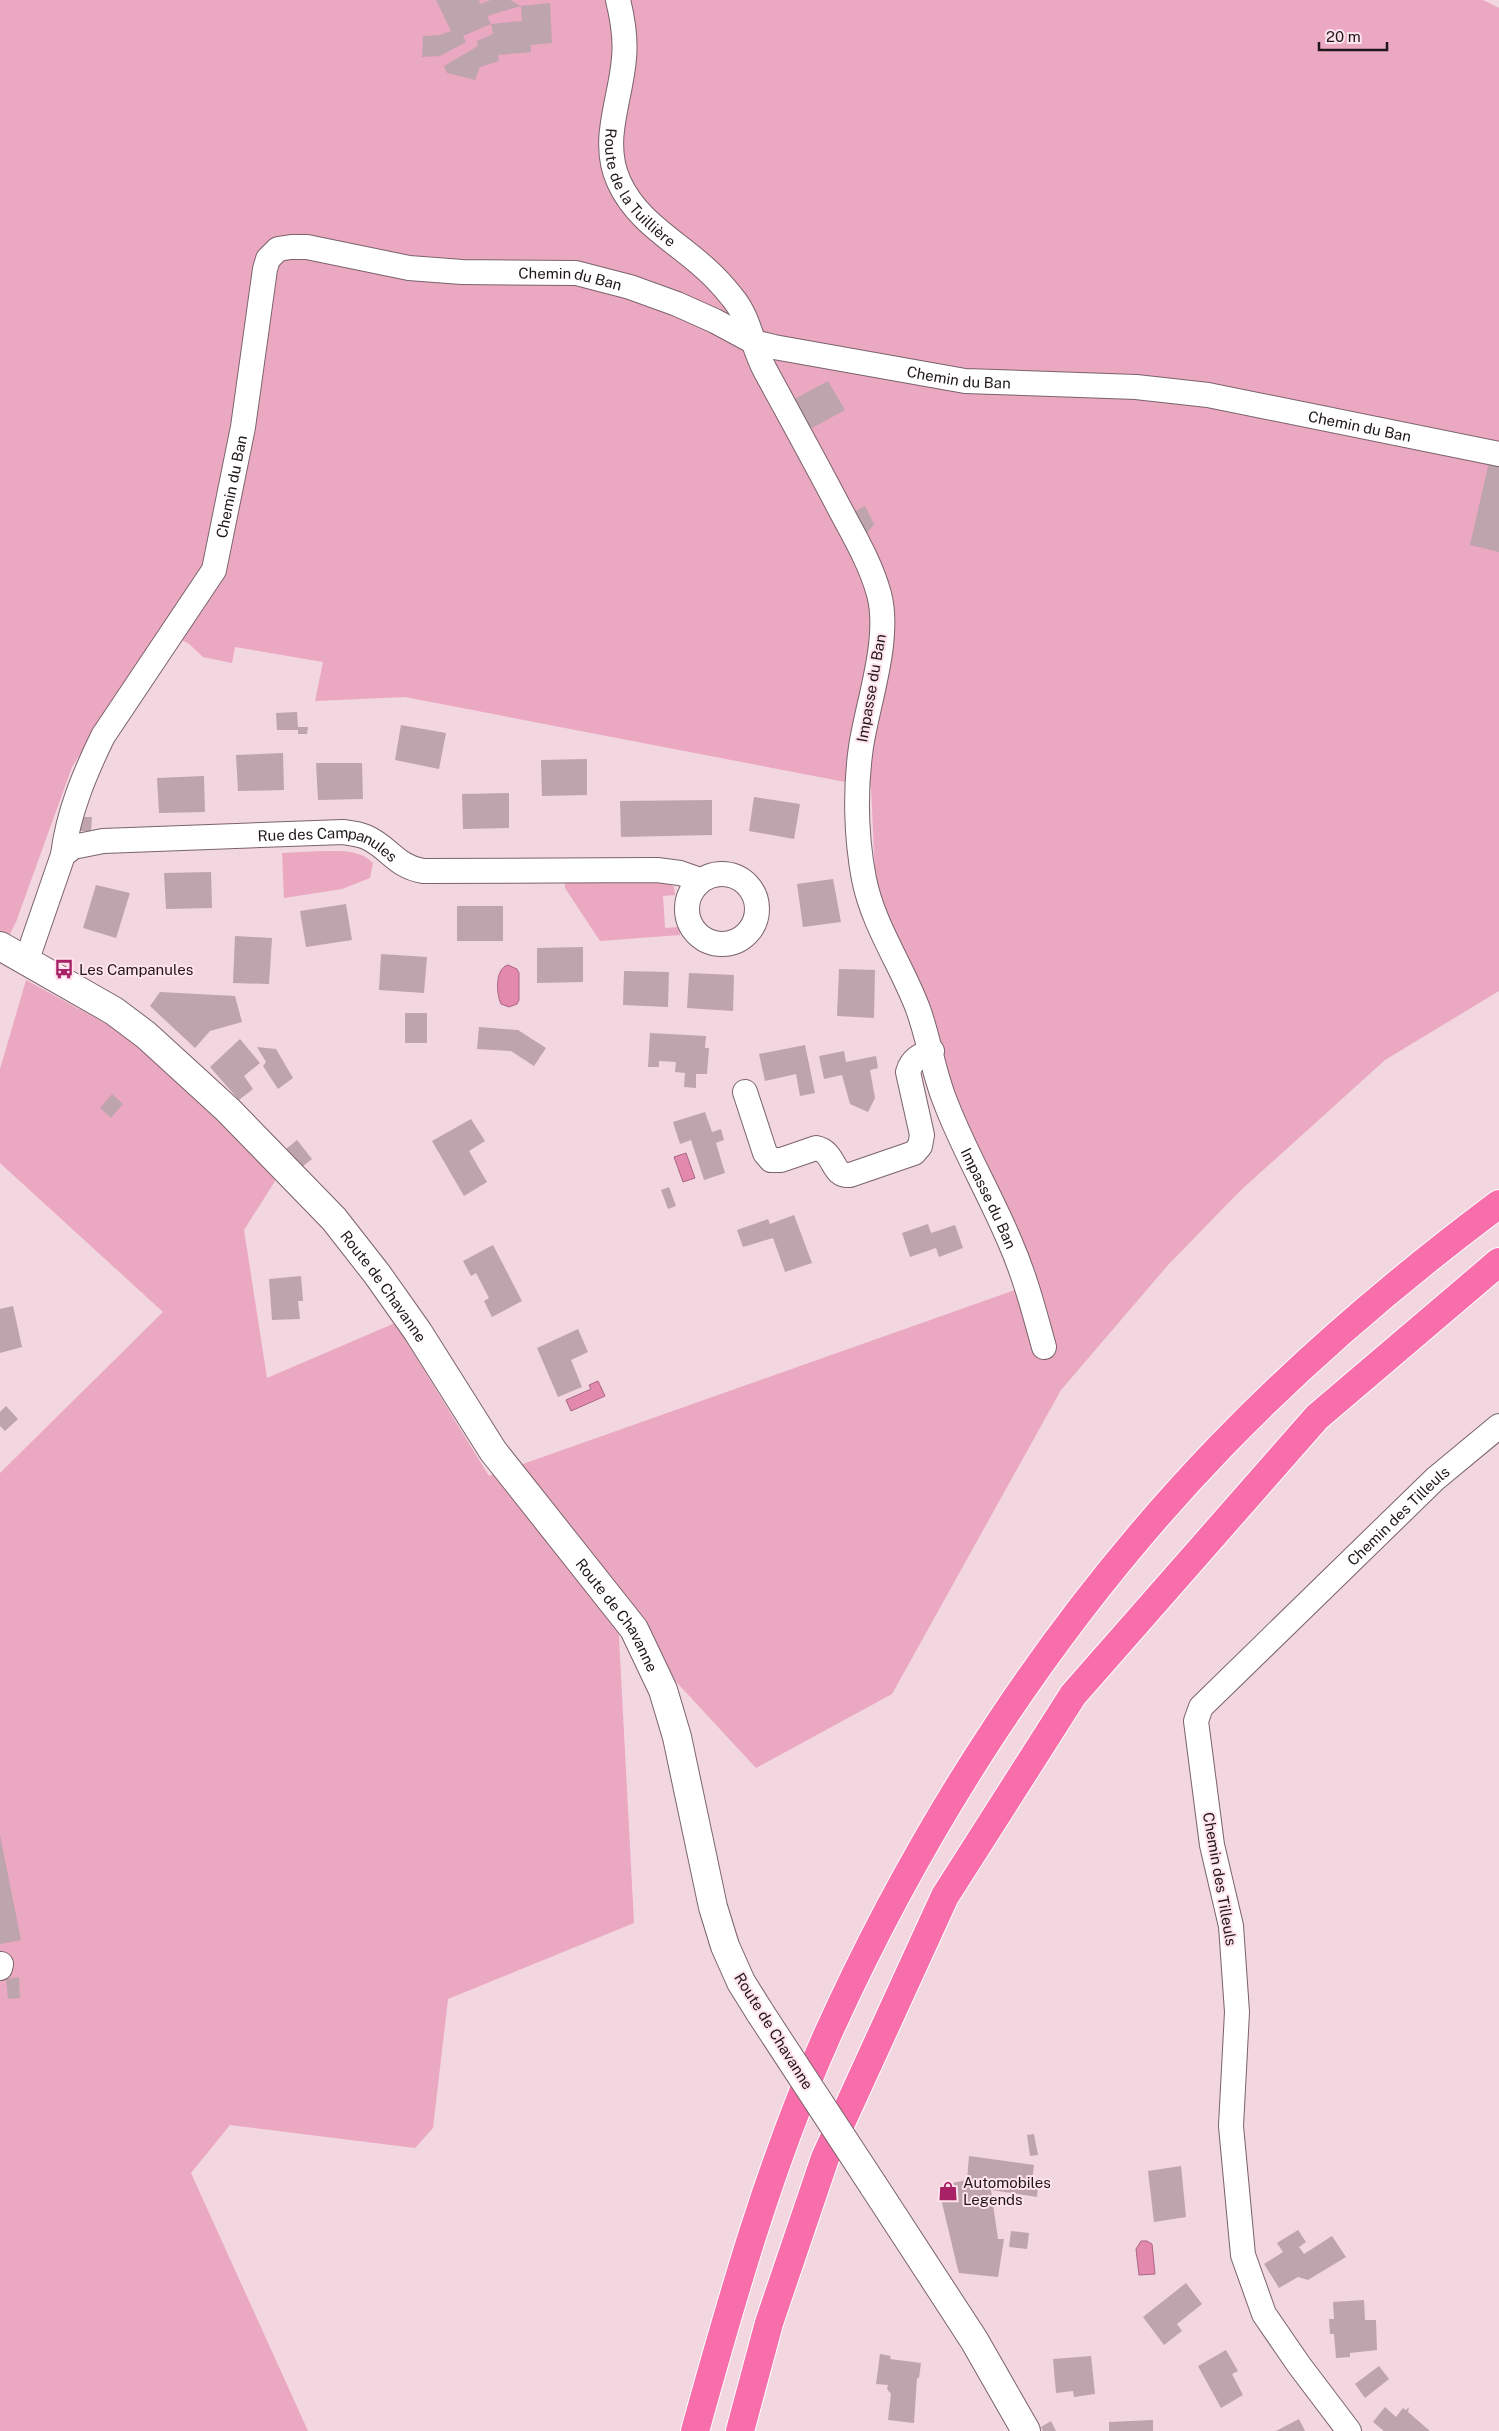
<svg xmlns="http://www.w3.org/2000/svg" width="1499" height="2431" font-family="'Public Sans',sans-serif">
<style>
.green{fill:#eba8c1}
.water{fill:#e489ae;stroke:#a96782}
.building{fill:#bea4ad}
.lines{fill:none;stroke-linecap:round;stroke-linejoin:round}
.street-casing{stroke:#7a636b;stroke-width:26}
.secondary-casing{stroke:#7a636b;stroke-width:30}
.highway-casing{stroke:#fff;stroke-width:30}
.street{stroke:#fff;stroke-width:24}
.secondary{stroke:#fff;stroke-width:28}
.highway{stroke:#f86eaa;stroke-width:28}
.secondary-bridge-casing{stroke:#7a636b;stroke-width:30;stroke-linecap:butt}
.secondary-bridge{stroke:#fff;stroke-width:28}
.labels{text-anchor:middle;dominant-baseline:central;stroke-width:4;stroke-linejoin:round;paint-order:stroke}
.street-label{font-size:15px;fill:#20171a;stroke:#ffe3ed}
.poi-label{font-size:15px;fill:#20171a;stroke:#ffe3ed;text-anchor:start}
</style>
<rect width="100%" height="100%" fill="#f2d6e0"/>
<g class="green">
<path d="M0,0H1483L1499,8V991L1385,1060L1240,1191L1168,1265L1061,1390L892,1694L756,1768L618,1619L634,1923L448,1999L433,2128L415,2148L230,2125L191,2173L308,2431H0V1473L163,1312L0,1163V1069L26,980L143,1044L277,1178L244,1230L267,1378L395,1323L489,1476L1015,1290L876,895L871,787L405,697L315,701L323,662L235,647L232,663L203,657L188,643L160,631L72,767L16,922L0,954Z"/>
<path d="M323,851C341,851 359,849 373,863L370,878L342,889L284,898L282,853Z"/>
<path d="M658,879L670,883L674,887L675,895L663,896L665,928L679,927L680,935L600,941L565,888V880Z"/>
</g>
<g class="water">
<path d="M508,965L517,969L519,973V1000L517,1004L509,1007L501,1004C496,994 495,968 508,965Z"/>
<path d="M686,1153L695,1178L683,1182L674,1157Z"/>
<path d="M598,1381L605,1396L571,1411L566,1400L591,1389L589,1385Z"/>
<path d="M1141,2241H1147L1152,2244L1155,2274L1139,2275L1136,2249Z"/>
</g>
<g class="building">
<path d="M436,0H479L480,4L491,0H510L521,6L487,16L491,24L463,36L466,42L440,56L422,57L423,36L440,35L451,31Z"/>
<path d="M550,3L552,43L531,45V52L498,55L499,61L480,67L475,80L447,73L444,66L478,46L477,41L493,34L491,24L522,21L521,6Z"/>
<path d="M828,381L845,410L812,428L810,426L805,428L791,401Z"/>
<path d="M1489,462L1499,464V552L1470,545Z"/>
<path d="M865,506L874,524L862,540L848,515Z"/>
<path d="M297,712L298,727H308L307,734H298V730H277L276,713Z"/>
<path d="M401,725L446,733L439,769L395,760Z"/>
<path d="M283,753L284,790L238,791L236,755Z"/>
<path d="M587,759V795L542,796L541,760Z"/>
<path d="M316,763H362L363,799L318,800Z"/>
<path d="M204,776L205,812L159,813L157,778Z"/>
<path d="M509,793V828L463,829L462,794Z"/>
<path d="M754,797L800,804L794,839L749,831Z"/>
<path d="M712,800V835L621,837L620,801Z"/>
<path d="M79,817H92L91,831H79Z"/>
<path d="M211,872L212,908L166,909L164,873Z"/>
<path d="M833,879L841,922L803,927L797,884Z"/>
<path d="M96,885L130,893L116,938L83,928Z"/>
<path d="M346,904L352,940L306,947L300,911Z"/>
<rect x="457" y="906" width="46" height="35"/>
<path d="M235,936L272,938L269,984L233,983Z"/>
<path d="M583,947V982L537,983V948Z"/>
<path d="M381,954L427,957L424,993L379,990Z"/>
<path d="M839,969L875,970L874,1018L837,1016Z"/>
<path d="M624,971L669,972L668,1007L623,1005Z"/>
<path d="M689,973L734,975L733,1011L687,1008Z"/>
<path d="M160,992L235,996L242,1022L210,1031L195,1048L150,1006Z"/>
<rect x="405" y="1013" width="22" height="30"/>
<path d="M479,1027L518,1030L546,1048L534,1066L511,1051L477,1049Z"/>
<path d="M650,1033L706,1036L705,1048H709L707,1074H696V1088L684,1087L685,1073L675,1072L676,1062L659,1061V1067H648Z"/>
<path d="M240,1039L260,1063L244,1076L253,1089L239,1100L210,1067Z"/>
<path d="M805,1045L815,1093L800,1096L796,1074L765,1081L759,1054Z"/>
<path d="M257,1047L276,1049L293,1078L278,1089L263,1066L266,1062Z"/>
<path d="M844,1051L846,1062L876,1056L878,1068L870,1070L875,1098L868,1112L850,1104L842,1075L824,1079L819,1056Z"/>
<path d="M112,1094L123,1104L111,1118L100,1108Z"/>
<path d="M705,1112L712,1132L721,1129L724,1140L716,1143L725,1173L704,1180L691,1140L680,1144L673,1122Z"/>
<path d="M471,1119L485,1141L469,1151L487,1182L464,1196L432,1141Z"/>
<path d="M297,1140L312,1159L302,1167L286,1149Z"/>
<path d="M669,1187L676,1206L668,1209L661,1190Z"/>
<path d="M794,1215L812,1263L785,1272L773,1238L743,1247L737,1230L768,1219L770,1224Z"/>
<path d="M928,1224L931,1233L955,1225L963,1248L939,1257L936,1248L910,1257L902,1233Z"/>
<path d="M493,1245L522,1301L492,1317L484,1301L489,1298L476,1273L471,1276L463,1261Z"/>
<path d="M301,1276L303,1301H298L300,1319L272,1320L269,1279Z"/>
<path d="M13,1306L22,1347L0,1353V1309Z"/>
<path d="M578,1329L588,1352L571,1360L582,1387L558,1397L537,1348Z"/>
<path d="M6,1406L18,1419L5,1431L0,1426V1412Z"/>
<path d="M0,1835L21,1940L0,1944Z"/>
<path d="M19,1977L20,1998L8,1999L6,1979Z"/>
<path d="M1034,2134L1038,2155L1030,2156L1027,2135Z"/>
<path d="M969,2156L1034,2165L1032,2184H1038L1037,2197L991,2190L998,2239H1004L998,2277L959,2273L957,2266L938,2186L967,2180Z"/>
<path d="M1181,2166L1186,2217L1154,2222L1148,2171Z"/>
<path d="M1298,2230L1306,2242L1299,2247L1304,2254L1332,2236L1346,2257L1308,2280L1298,2277L1279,2288L1264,2264L1283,2252L1277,2243Z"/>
<path d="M1011,2231L1029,2233L1027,2249L1009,2247Z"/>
<path d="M1186,2283L1202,2304L1177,2324L1182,2331L1164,2345L1143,2317Z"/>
<path d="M1364,2300L1365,2320H1376L1377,2350L1350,2353V2357L1336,2358L1334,2334H1330L1329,2319H1334L1333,2302Z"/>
<path d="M1226,2350L1238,2371L1232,2374L1243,2395L1221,2408L1198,2366Z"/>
<path d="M880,2354L891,2356L890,2359L921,2363L919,2378H917L914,2423L888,2420L891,2394L887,2389L888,2385L876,2384Z"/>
<path d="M1091,2356L1095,2394L1074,2397L1073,2391L1056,2393L1053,2359Z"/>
<path d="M1379,2366L1389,2379L1365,2398L1355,2384Z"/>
<path d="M1385,2407L1396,2417L1403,2408L1406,2410L1409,2407L1408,2412L1430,2431H1384L1373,2422Z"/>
<path d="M1299,2419L1305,2431H1276Z"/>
<path d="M1153,2420V2431H1109V2422Z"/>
<path d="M1051,2421L1056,2431H1043L1041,2427Z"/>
</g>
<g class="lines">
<defs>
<g id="street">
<path id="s1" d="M618,0C623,20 626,38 624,58C621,100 600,141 619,182C637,222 676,241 707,270C716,278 724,287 732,297C750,318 752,346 765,370C791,418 817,465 842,513C856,539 871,565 879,594C891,639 868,701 861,747C855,789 856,837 864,879C873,925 902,966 918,1009C929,1039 933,1071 945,1101C963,1149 990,1194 1010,1242C1025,1276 1034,1311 1044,1347"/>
<path id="s2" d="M63,855C68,813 85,773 103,736L214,570L243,427L265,269L268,259L278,249L291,247H307L409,268L462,272L576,273L630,287L677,304L715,321L754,342L774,347L965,381L1136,387L1208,395L1499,454"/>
<circle cx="722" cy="909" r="35"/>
<path id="s3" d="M26,962L63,855L73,847L103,841L343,832C351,833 359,834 366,837C389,847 395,866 423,871L657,870L680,873L700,880"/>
<path d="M745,1092L765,1153L771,1160H781L816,1148C836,1152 831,1177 850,1175L914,1153L920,1146L922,1135L908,1072C912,1059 919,1056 932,1051"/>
<path d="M0,1968L1,1964"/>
<path id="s4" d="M1349,2431L1299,2365L1264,2314L1243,2255L1231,2126L1237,2012L1231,1926L1212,1845L1196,1721L1201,1707L1435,1479L1499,1426"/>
</g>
<g id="secondary">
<path id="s5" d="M0,946L114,1011L146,1035L228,1110L334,1219L377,1274L418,1332L493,1451L634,1629L663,1690L677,1737L713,1907L725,1946L741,1982L761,2014"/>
<path d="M873,2185L974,2340L1026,2431"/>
</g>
<g id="highway">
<path d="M695,2431C732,2298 770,2164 826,2038C923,1822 1056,1617 1221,1446C1307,1357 1400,1278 1499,1204"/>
<path d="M740,2431L769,2323L825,2158L945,1896L1073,1695L1317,1417L1499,1262"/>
</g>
</defs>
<use href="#street" class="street-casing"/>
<use href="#secondary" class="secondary-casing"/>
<use href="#highway" class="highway-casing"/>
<use href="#street" class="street"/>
<use href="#secondary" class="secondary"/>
<use href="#highway" class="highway"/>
<defs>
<path id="secondary-bridge" d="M761,2014L873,2185"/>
</defs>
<use href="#secondary-bridge" class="secondary-bridge-casing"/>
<use href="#secondary-bridge" class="secondary-bridge"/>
</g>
<defs>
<symbol id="bus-bare" viewBox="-9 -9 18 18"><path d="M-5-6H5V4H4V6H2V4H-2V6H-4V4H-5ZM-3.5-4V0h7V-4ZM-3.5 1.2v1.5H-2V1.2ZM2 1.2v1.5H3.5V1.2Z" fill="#a82066" stroke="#ffe3ed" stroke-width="2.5" paint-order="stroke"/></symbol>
<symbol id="shop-bare" viewBox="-9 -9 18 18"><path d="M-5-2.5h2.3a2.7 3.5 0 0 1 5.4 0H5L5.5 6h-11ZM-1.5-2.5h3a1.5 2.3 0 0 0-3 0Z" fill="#a82066" stroke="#ffe3ed" stroke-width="2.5" paint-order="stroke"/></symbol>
</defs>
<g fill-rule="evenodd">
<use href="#bus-bare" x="50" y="955" width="28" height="28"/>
<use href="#shop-bare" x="934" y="2177" width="28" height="28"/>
</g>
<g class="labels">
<g class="street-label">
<text stroke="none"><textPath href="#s1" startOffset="199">Route de la Tuillière</textPath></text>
<text stroke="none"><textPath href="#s2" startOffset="951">Chemin du Ban</textPath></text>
<text stroke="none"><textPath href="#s2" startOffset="1356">Chemin du Ban</textPath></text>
<text stroke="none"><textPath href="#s2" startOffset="1761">Chemin du Ban</textPath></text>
<text stroke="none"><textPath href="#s2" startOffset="411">Chemin du Ban</textPath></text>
<text transform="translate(871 688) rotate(-80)">Impasse du Ban</text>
<text stroke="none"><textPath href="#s3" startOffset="384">Rue des Campanules</textPath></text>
<text stroke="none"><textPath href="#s1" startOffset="1311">Impasse du Ban</textPath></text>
<text stroke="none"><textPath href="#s5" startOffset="518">Route de Chavanne</textPath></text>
<text stroke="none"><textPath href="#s4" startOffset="1035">Chemin des Tilleuls</textPath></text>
<text stroke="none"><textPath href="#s5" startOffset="922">Route de Chavanne</textPath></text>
<text transform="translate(1220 1879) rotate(80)">Chemin des Tilleuls</text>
<text transform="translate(774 2031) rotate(58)">Route de Chavanne</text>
</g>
<g class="poi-label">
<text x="79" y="969">Les Campanules</text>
<text x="963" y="2182">Automobiles<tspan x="963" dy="17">Legends</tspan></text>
</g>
</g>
<path d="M1319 42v8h68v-8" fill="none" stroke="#20171a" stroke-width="2.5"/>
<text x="1326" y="42" font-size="15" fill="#20171a" stroke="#ffe3ed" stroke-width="4" paint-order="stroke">20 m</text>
</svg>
